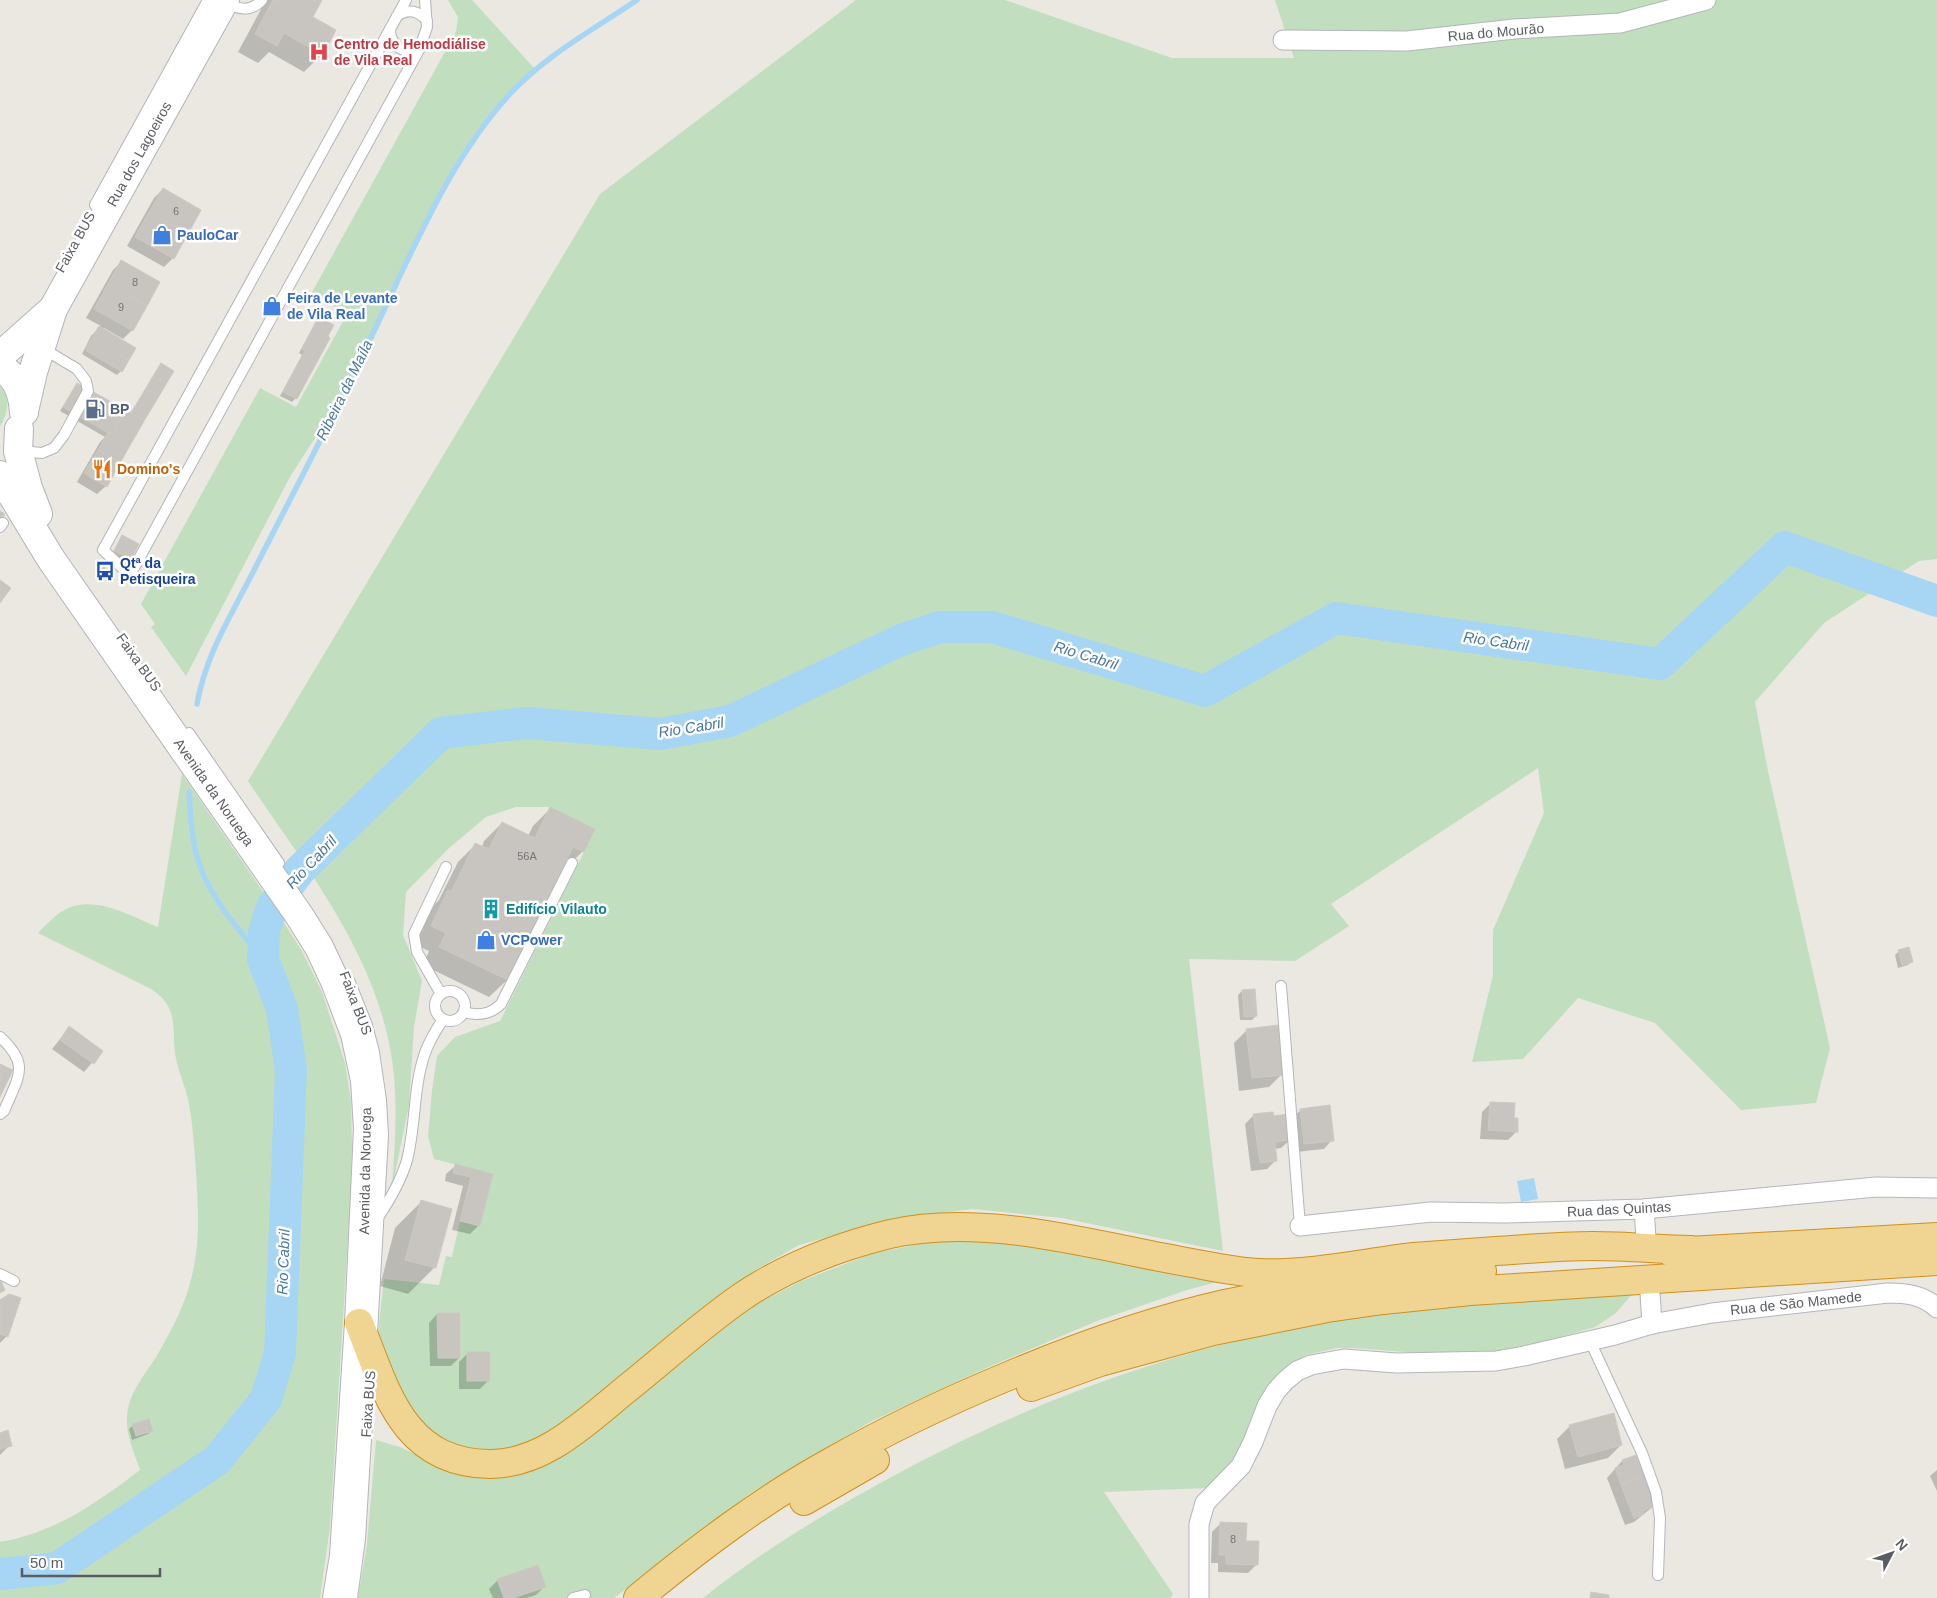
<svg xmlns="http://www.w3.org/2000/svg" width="1937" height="1598" font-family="Helvetica,sans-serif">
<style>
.green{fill:#c1dfbf}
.water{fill:#a7d5f4}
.shadow{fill:#0003}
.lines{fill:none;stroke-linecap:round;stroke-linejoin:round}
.stream{stroke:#a7d5f4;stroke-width:5.5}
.river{stroke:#a7d5f4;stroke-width:32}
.building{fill:#c8c4c0;stroke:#cec9c0}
.lane-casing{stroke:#b3b6ba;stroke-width:12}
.street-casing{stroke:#b3b6ba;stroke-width:21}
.secondary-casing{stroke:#b2b5b9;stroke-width:30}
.highway-casing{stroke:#d1901a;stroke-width:30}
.lane{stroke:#fff;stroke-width:10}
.street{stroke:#fff;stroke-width:19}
.secondary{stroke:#fff;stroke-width:28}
.highway{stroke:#efd492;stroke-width:28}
.labels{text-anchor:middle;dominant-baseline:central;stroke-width:5;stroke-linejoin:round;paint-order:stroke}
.number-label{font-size:11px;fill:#757678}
.street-label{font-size:14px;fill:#595c60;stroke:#fff}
.health-label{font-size:14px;font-weight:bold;fill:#be3a42;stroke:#fff;text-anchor:start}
.shop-label{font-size:14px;font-weight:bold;fill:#366cbe;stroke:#fff;text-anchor:start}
.service-label{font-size:14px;font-weight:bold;fill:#4e5e75;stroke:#fff;text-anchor:start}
.food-label{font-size:14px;font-weight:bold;fill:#c56008;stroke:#fff;text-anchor:start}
.transit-label{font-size:14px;font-weight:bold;fill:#164399;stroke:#fff;text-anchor:start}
.culture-label{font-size:14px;font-weight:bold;fill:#0d838f;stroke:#fff;text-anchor:start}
.water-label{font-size:15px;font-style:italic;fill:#4878a3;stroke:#fff}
</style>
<rect width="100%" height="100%" fill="#eae8e0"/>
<g class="green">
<path d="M448,0H472L536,70L508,95L486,123L444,187L419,235L341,398L291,475L186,676L151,627L155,624L141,604L260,388L296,407L347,314L311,294L456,32L458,17Z"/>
<path d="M856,0H1005L1172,58H1294L1275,0H1937V559L1919,561L1824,623L1755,702L1768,771L1830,1048L1816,1103L1741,1110L1655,1023L1578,998L1523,1059L1472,1062L1493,975V930L1544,813L1538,768L1331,904L1349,926L1295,961L1189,959L1223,1251L1062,1218L972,1209L896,1219L799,1245L757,1269L551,1433L525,1445L505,1451L468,1449L436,1437L412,1415L381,1350L378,1333L384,1279L439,1285L446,1256L452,1257L460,1221L480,1226L493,1174L434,1159L428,1136L432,1091L437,1056L455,1037L500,1021L584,852L550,807H516L486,817L448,849L406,892L403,935L422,981L414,1027L409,1105L392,1188C395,1141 399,1094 390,1048C371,947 304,865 248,781L600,194Z"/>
<path d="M0,387C11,399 8,414 0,426Z"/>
<path d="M182,774L279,915L302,951L322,992L345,1063L351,1101L352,1145L351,1190L330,1527L320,1598H0V1542C54,1533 97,1503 140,1470C135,1454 126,1436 127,1419C127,1393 147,1373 159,1352C172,1329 185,1305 191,1279C201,1243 198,1207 196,1171C194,1147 193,1123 188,1099C185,1087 180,1075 177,1063C169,1032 183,1010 151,989L38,933C45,926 52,918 61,912C90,892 129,915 158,927Z"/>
<path d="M933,1241L1023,1242L1221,1281L1187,1290L1097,1321L984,1369L872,1421L748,1495L614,1598H358L367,1544L376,1440L400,1447L446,1469L488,1473L664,1370L747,1309L801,1281L871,1254Z"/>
<path d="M1633,1293L1616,1313L1595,1327L1528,1347L1495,1353L1430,1354L1355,1348H1337L1306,1355L1285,1368L1273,1380L1239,1462L1208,1488L1104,1492L1173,1594L1171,1598H703C754,1557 809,1523 866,1491C1009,1410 1166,1349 1329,1322C1430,1306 1532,1301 1633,1293Z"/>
</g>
<path class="water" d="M1534,1178L1538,1199L1521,1202L1517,1181Z"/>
<g class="shadow">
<path d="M266,0H321L311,18L322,54L304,72L269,52L258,63L238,52Z"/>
<path d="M163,189L173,258L164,267L127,246L154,198Z"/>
<path d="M122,261L132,330L123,339L104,328L103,330L121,371L117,375L82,354L91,336L101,326L86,318L113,270Z"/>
<path d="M319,319L296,398L292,402L280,396L302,355L299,353L315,323Z"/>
<path d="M161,364L172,371L106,486L97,494L77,482L100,442L105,437L60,411L74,388L77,384L130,414Z"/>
<path d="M122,537L137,545L126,563L111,555Z"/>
<path d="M102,570L107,574L102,579L98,573Z"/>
<path d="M550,809L583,851L565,869L562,867L507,980L489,997L423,965L429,951L414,944L430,909L439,900L458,862L476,844L482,847L484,841L502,823L528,836L533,826Z"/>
<path d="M1899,951L1912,961L1908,965L1898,968L1895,955Z"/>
<path d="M1242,991L1256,1016L1252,1020H1240L1238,995Z"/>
<path d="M69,1028L102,1051L84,1072L52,1049Z"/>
<path d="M1247,1030L1282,1074L1269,1087L1239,1091L1234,1043Z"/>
<path d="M1491,1103L1513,1119L1516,1132L1508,1140L1480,1139L1482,1112Z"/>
<path d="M1301,1110L1332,1140L1324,1149L1296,1152L1292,1118Z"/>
<path d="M1253,1116L1273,1117L1290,1140L1281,1148L1274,1149L1276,1160L1267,1169L1251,1171L1245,1124Z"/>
<path d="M455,1166L491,1175L479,1225L470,1234L452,1230L463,1186L445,1181L446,1174Z"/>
<path d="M421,1202L435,1267L408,1294L380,1286L395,1228Z"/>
<path d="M0,1301L7,1336L0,1343Z"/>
<path d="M437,1314L459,1358L451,1366H430L429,1323Z"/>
<path d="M467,1354L489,1380L480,1389H459V1362Z"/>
<path d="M133,1425L152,1430L148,1434L132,1440L129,1429Z"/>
<path d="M1570,1426L1621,1445L1608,1458L1565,1469L1557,1439Z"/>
<path d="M0,1434L10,1445L0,1455Z"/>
<path d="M1636,1456L1655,1505L1634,1522L1625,1525L1607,1478L1622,1461Z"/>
<path d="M1937,1470V1491L1930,1476Z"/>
<path d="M1221,1523L1245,1542L1257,1564L1248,1573L1218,1572V1563H1211L1212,1532Z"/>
<path d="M498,1580L544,1587L536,1595L527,1598H493L489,1589Z"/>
</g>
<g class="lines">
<g class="stream">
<path d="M197,704C206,655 229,619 251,576C282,516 312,457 342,397C361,359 379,321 397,282C428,217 459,150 508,96C544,56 593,30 637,0"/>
<path d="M189,792C190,811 191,830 195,849C204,892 236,926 263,959"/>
</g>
<path class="river" d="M0,1574L57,1568L217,1460L266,1399L280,1353L291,1070L282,1009L263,959L264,931L272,907L300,870L441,733L527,723L660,734L730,721L901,640L940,627H992L1205,691L1336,618L1660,664L1785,547L1937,601"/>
</g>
<g class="building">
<path d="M273,0H322L313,17L336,30L323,55L284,33L277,46L255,34Z"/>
<path d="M163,188L201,210L188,234L149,212Z"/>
<path d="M149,212L188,234L174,259L135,237Z"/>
<path d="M121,260L160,282L147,306L108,284Z"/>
<path d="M108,284L147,306L133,331L94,309Z"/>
<path d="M319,317L334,325L328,336L330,338L297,399L283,392L305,351L302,349Z"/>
<path d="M99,326L136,348L129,360L92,338Z"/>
<path d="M92,338L129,360L122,372L85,350Z"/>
<path d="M161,363L174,371L144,421L131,413Z"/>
<path d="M77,383L126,410L112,435L63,407Z"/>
<path d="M126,410L144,421L120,463L98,450L108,432L112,435Z"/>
<path d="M98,450L120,463L107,487L84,473Z"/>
<path d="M0,511L5,514L0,521Z"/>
<path d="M122,535L139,544L131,559L114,551Z"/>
<path d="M104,567L109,574L107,576L101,569Z"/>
<path d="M0,580L11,588L0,603Z"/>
<path d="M550,807L595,829L584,852L573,847L508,980L439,947L446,933L431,926L448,890L451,892L475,843L489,849L502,822L535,838Z"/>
<path d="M1909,947L1913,962L1902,965L1898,950Z"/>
<path d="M1255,989L1257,1016L1244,1017L1242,990Z"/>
<path d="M1278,1025L1283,1075L1252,1078L1246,1029Z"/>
<path d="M69,1026L103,1051L94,1064L60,1040Z"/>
<path d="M0,1064L13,1070L0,1097Z"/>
<path d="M1490,1102L1515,1103L1514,1118H1518V1132L1488,1130Z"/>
<path d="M1330,1105L1334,1141L1304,1144L1300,1109Z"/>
<path d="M1273,1112L1274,1116L1287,1114L1291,1140L1275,1142L1277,1161L1260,1163L1253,1114Z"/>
<path d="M455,1164L493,1174L480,1226L460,1221L471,1177L453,1173Z"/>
<path d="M421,1200L452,1209L436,1268L405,1260Z"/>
<path d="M0,1279L5,1290L0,1293Z"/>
<path d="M9,1294L21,1298L8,1337L0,1334V1300Z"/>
<path d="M437,1313H460V1358H438Z"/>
<rect x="467" y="1352" width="23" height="29"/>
<path d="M1614,1413L1622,1445L1578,1457L1569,1425Z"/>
<path d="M149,1419L153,1431L136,1436L132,1424Z"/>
<path d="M8,1430L12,1446L0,1449V1433Z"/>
<path d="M1636,1455L1644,1476L1621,1485L1615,1468L1624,1465L1622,1460Z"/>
<path d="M1644,1476L1656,1505L1643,1511L1644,1514L1634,1518L1621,1485Z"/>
<path d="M1220,1522L1247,1523L1246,1541H1259L1258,1565L1226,1564V1555H1219Z"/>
<path d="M538,1565L546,1587L513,1598H504L497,1579Z"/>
<path d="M1591,1592L1609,1595V1598H1590Z"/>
</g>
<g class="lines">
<defs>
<g id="lane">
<path d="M406,0L103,550L130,575L420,48L427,27L425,0"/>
<path d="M225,3C239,9 250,13 262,0"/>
<path d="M397,16C408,8 419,11 427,21"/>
<path d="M390,29C390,46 405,56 420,48"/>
<path d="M95,205L208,0"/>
<path d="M21,451L42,453L54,448L64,435L88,391L86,381L77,369L42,348"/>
<path d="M0,527L3,523"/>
<path d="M189,733L279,863"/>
<path d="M349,980L367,1025L374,1052L381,1100L383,1135L372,1333"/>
<path d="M1281,986L1300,1226"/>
<circle cx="450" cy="1006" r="15"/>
<path d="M441,994L417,952L414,934L446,867"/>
<path d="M464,1012C478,1016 490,1015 501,1004L572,863"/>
<path d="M0,1037C31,1065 18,1077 4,1111L0,1114"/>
<path d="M379,1216C391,1198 401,1181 407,1160C416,1125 413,1087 425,1053C429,1041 436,1030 443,1019"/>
<path d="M0,1274L14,1281"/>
<path d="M1590,1341L1642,1453L1656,1492L1660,1518L1658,1575"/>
<path d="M352,1598L360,1539L370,1372"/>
<path d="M573,1598L585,1595"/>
</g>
<g id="street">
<path d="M1283,40L1407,41L1514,29L1620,23L1706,0"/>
<path d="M1644,1209L1646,1238"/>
<path d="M1300,1226L1431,1212L1504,1213L1644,1209L1876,1187L1937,1188"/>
<path d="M1650,1293L1652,1324"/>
<path d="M1199,1598V1524L1205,1503L1241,1466L1253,1442L1267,1406L1276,1391L1285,1381L1297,1371L1311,1365L1344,1359L1396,1363L1496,1361L1524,1356L1615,1335L1652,1324L1712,1313L1888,1293C1907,1293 1923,1295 1937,1308"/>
</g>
<g id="secondary">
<path d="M0,356L53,309"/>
<path d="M0,367C17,376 23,394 24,412"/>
<path d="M24,411L33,372L53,309L225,0"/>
<path d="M19,429L18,451L28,488L38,514"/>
<path d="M0,475L51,559L299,915L319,947L335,981L355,1034L365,1080L368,1129L359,1323L344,1556L337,1598"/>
</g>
<g id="highway">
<path d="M1671,1252L1937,1237"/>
<path d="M359,1323C386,1390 402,1463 490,1464C543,1464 585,1423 624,1391C663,1360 700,1326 740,1298C785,1267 837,1247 890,1234C988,1212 1097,1247 1192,1263C1214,1267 1237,1272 1259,1273C1311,1275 1362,1263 1414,1257C1441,1255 1469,1253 1496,1251C1528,1249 1561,1246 1593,1246C1625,1246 1657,1249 1690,1250"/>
<path d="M1031,1387L1100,1362L1213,1331L1327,1308L1383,1300L1470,1291L1937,1261"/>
<path d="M804,1501L875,1460"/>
<path d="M638,1598C699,1548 762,1500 831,1462C887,1430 946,1402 1006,1377C1077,1347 1150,1321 1225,1304C1310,1286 1396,1279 1482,1271"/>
</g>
</defs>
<use href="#lane" class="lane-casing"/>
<use href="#street" class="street-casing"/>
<use href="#secondary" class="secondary-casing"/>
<use href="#highway" class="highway-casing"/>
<use href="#lane" class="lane"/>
<use href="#street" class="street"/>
<use href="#secondary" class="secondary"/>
<use href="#highway" class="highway"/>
</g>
<defs>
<symbol id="hospital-bare" viewBox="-9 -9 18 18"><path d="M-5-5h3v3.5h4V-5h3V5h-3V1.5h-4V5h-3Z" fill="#e0444e" stroke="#fff" stroke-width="2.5" paint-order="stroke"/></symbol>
<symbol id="shop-bare" viewBox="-9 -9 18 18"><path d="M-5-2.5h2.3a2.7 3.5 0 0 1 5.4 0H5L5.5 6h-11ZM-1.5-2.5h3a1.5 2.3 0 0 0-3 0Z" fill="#3f7fe0" stroke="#fff" stroke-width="2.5" paint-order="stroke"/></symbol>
<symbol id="fuel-bare" viewBox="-9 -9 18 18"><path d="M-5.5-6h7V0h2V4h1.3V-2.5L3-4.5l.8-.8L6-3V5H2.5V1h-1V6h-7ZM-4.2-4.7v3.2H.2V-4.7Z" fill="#5c6f8a" stroke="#fff" stroke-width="2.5" paint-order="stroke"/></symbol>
<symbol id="restaurant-bare" viewBox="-9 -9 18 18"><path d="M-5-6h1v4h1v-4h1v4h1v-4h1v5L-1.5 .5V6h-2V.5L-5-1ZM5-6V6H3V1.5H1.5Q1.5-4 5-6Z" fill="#e8710a" stroke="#fff" stroke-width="2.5" paint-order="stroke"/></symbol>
<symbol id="bus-bare" viewBox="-9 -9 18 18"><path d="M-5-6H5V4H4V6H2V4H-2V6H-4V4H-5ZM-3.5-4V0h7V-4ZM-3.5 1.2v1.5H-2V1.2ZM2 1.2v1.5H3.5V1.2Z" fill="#1a4fb4" stroke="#fff" stroke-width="2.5" paint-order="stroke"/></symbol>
<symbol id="building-bare" viewBox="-9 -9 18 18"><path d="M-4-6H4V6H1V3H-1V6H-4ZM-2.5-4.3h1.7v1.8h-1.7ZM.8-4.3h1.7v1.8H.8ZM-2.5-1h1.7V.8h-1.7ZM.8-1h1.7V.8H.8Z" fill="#0f9aa8" stroke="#fff" stroke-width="2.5" paint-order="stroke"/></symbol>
</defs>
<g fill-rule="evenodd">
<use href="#hospital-bare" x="305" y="38" width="28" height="28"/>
<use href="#shop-bare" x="148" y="221" width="28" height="28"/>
<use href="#shop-bare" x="258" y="292" width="28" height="28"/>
<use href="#fuel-bare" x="81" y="395" width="28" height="28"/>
<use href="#restaurant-bare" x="88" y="455" width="28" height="28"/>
<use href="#bus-bare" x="91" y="557" width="28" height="28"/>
<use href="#building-bare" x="477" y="895" width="28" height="28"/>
<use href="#shop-bare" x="472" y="926" width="28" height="28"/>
</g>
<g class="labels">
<g class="number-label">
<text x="176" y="211">6</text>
<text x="135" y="282">8</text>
<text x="121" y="307">9</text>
<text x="527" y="856">56A</text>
<text x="1233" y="1539">8</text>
</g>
<g class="street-label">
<text transform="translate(1496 32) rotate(-5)">Rua do Mourão</text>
<text transform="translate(139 154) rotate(-61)">Rua dos Lagoeiros</text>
<text transform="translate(75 242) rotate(-61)">Faixa BUS</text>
<text transform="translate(139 662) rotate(55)">Faixa BUS</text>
<text transform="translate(214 792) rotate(55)">Avenida da Noruega</text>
<text transform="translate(356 1003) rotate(69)">Faixa BUS</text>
<text transform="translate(365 1171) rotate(-89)">Avenida da Noruega</text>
<text transform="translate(1619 1209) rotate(-3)">Rua das Quintas</text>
<text transform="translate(1796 1303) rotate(-6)">Rua de São Mamede</text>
<text transform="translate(368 1404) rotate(-86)">Faixa BUS</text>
</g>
<g class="health-label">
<text x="334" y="44">Centro de Hemodiálise<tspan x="334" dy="16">de Vila Real</tspan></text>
</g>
<g class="shop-label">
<text x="177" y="235">PauloCar</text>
<text x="287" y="298">Feira de Levante<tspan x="287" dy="16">de Vila Real</tspan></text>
<text x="501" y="940">VCPower</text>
</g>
<g class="service-label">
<text x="110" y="409">BP</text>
</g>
<g class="food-label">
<text x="117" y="469">Domino's</text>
</g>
<g class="transit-label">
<text x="120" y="563">Qtª da<tspan x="120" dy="16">Petisqueira</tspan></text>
</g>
<g class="culture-label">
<text x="506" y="909">Edifício Vilauto</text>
</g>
<g class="water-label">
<text transform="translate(344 390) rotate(-64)">Ribeira da Maíla</text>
<text transform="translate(1496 641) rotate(8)">Rio Cabril</text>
<text transform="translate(1086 655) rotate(17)">Rio Cabril</text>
<text transform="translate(691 727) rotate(-9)">Rio Cabril</text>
<text transform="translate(311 862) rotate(-47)">Rio Cabril</text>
<text transform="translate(283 1262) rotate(-88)">Rio Cabril</text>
</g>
</g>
<g transform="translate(1892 1553) rotate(49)" stroke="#ffffff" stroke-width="4" paint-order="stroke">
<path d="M0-4L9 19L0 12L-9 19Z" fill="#595c60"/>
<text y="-8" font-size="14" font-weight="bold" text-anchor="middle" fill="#595c60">N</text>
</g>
<path d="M22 1568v8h138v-8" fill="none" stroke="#595c60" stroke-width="2.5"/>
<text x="30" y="1568" font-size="15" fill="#595c60" stroke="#ffffff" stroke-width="4" paint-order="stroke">50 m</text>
</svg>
